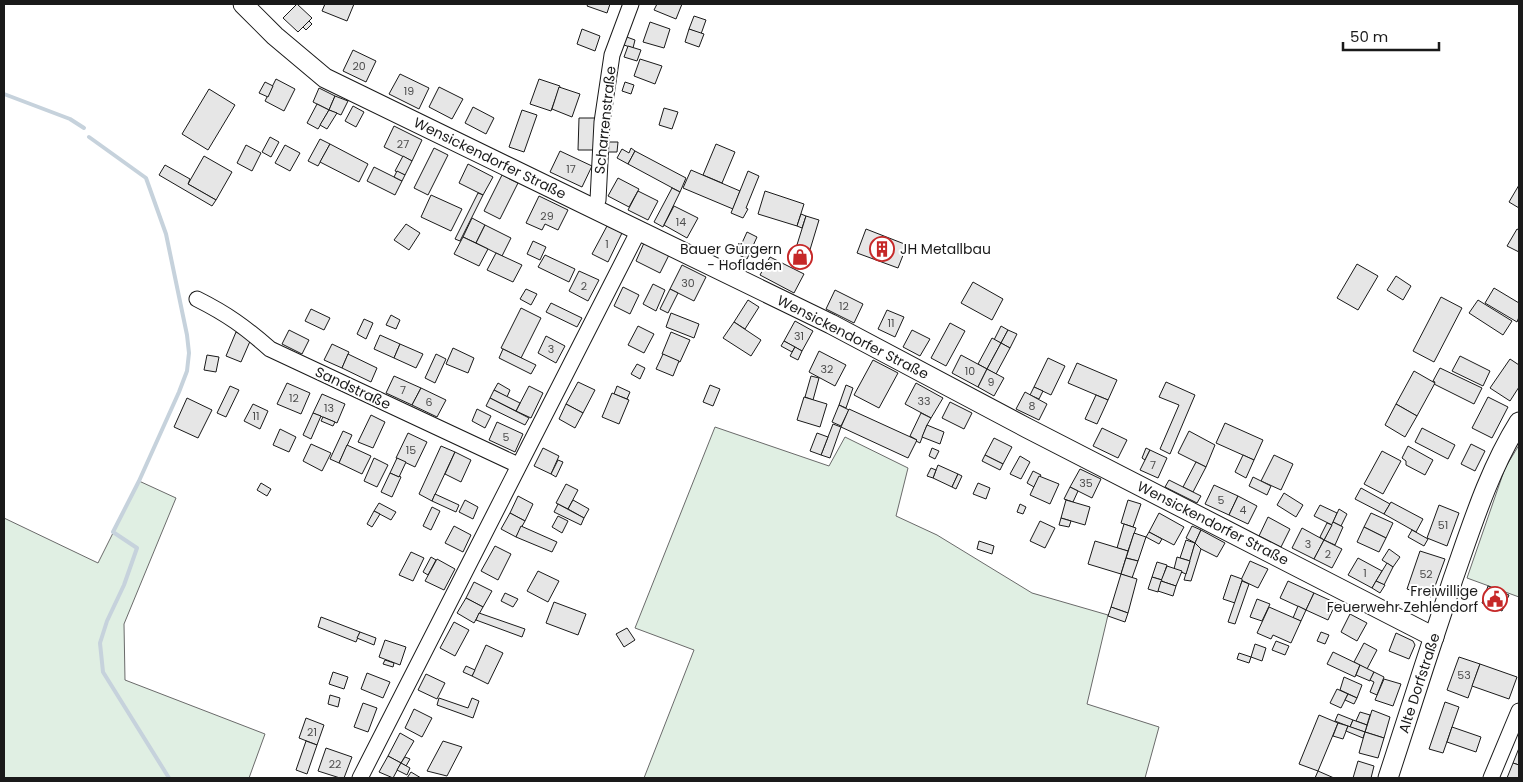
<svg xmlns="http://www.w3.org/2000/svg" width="1523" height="782" font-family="Poppins,sans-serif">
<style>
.green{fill:#e0efe3;stroke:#6a6a6a}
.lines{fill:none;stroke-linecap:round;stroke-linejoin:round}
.stream{stroke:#c6d2dc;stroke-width:4}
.building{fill:#e6e6e6;stroke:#1a1a1a}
.minor-casing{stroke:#1a1a1a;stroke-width:17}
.major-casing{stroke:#1a1a1a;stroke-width:21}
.minor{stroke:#fff;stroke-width:15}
.major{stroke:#fff;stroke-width:19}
.labels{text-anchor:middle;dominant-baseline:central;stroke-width:4;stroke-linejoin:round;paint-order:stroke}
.number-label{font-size:11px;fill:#4d4d4d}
.street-label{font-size:14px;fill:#1a1a1a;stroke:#fff}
.poi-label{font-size:14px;fill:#1a1a1a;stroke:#fff;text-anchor:end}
</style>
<rect width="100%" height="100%" fill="#fff"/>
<g class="green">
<path d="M715,427L829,466L845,437L908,468L896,516L937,535L1032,593L1108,615L1087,704L1159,727L1145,778H644L694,650L635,628Z"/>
<path d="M1519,445V597L1467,578L1505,468Z"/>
<path d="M139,481L176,498L124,624L125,680L265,734L249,778H4V518L98,563Z"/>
</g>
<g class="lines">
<g class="stream">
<path d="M4,94L70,119L84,128"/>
<path d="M89,137L146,178L166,234L187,335L189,353L187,371L179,392L139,481L113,532L137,548L124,585L107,621L100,643L103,672L169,778"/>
</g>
</g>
<g class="building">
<path d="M297,4L312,18L298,32L283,18Z"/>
<path d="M325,4H354L347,21L322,11Z"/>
<path d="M588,4H610L607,13L587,6Z"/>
<path d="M657,4H682L676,19L654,10Z"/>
<path d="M694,16L706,20L701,34L689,29Z"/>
<path d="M309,21L312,24L306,30L303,27Z"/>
<path d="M650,22L670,29L664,48L643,42Z"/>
<path d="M582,29L600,36L595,51L577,44Z"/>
<path d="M689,29L704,34L699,47L685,42Z"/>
<path d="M624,36L635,40L633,48L621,44Z"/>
<path d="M628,46L641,50L637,61L624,57Z"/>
<path d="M353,50L376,61L366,82L343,71Z"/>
<path d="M640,59L662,66L655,84L634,76Z"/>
<path d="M400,74L429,88L419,109L389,94Z"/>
<path d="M276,79L295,89L284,111L265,101Z"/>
<path d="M539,79L560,86L551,111L530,104Z"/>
<path d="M265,82L273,86L268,97L259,93Z"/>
<path d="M625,82L634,85L631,94L622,91Z"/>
<path d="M439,87L463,99L452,119L429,107Z"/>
<path d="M559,87L580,94L572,117L552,109Z"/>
<path d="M319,88L335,96L329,110L313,102Z"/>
<path d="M209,89L235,105L208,150L182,134Z"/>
<path d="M335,96L348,101L341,115L329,110Z"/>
<path d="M317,104L329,110L318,129L307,123Z"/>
<path d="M353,106L364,112L356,127L345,121Z"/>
<path d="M473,107L494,118L486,134L465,123Z"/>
<path d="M664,108L678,112L672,129L659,125Z"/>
<path d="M329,110L337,113L327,129L320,125Z"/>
<path d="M522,110L537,115L524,152L509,147Z"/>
<path d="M579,118H596L595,150H578Z"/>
<path d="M394,126L422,140L412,161L384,147Z"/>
<path d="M270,137L279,142L271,157L262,152Z"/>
<path d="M320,139L330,144L318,166L308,161Z"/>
<path d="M607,142H618L617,152H606Z"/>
<path d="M330,144L368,164L359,182L320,162Z"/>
<path d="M716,144L735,152L722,183L703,175Z"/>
<path d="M246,145L261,153L252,171L237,163Z"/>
<path d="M285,145L300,153L290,171L275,163Z"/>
<path d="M434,148L448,155L428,195L414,188Z"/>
<path d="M631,148L635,151L628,164L617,158L622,149L629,153Z"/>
<path d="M560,151L592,166L582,187L550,172Z"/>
<path d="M635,151L686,178L680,192L628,164Z"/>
<path d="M204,156L232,172L216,200L188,184Z"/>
<path d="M403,156L412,161L405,175L395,171Z"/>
<path d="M468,164L493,177L483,195L459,183Z"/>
<path d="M165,165L190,179L188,184L216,200L212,206L159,175Z"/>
<path d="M374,167L402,181L395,195L367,181Z"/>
<path d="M691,170L740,191L733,209L683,188Z"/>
<path d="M397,171L405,175L402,181L394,177Z"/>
<path d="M748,171L759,176L746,208L748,209L743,218L731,213Z"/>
<path d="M502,175L518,183L500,219L484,211Z"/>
<path d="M618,178L639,189L629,207L608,196Z"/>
<path d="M1519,185V208L1509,202Z"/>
<path d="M672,188L680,192L663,227L654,222Z"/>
<path d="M638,191L658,201L648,220L628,210Z"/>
<path d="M765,191L804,204L797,226L758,214Z"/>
<path d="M478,193L483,195L460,241L455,239Z"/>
<path d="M431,195L462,209L451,231L421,217Z"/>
<path d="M539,196L568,210L558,230L545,224L542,230L526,223Z"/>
<path d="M674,206L698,218L687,238L664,225Z"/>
<path d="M801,214L806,216L802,228L797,226Z"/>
<path d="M806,216L819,220L809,253L796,248Z"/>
<path d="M472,218L485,225L476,243L463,237Z"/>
<path d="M406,224L420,233L409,250L394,240Z"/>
<path d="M485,225L511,238L502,256L476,243Z"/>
<path d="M607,226L622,233L608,262L592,254Z"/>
<path d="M866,229L907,245L898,268L857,253Z"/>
<path d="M1517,229L1519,230V252L1507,246Z"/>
<path d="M747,232L757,237L747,259L737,254Z"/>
<path d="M463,237L488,249L479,266L454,254Z"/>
<path d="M533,241L546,247L540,260L527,254Z"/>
<path d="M644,243L669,255L660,273L636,261Z"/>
<path d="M796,248L809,253L805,266L791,262Z"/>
<path d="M496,253L522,265L513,282L487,270Z"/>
<path d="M545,255L575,269L569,282L538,267Z"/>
<path d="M770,257L804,274L794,293L760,275Z"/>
<path d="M1357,264L1378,276L1358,310L1337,298Z"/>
<path d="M682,265L706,277L694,301L670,289Z"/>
<path d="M579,271L599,280L588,301L569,291Z"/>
<path d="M1396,276L1411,286L1403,300L1387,290Z"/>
<path d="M973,282L1003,299L992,320L961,303Z"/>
<path d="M653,284L665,290L656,311L643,304Z"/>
<path d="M623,287L639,295L630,314L614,306Z"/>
<path d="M1494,288L1519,303V317L1517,322L1485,303Z"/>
<path d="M526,289L537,294L531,305L520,299Z"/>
<path d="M670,289L678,293L668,313L660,309Z"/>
<path d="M835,290L863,304L854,323L826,309Z"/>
<path d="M1441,297L1462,308L1434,362L1413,351Z"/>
<path d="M748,300L759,307L745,329L734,322Z"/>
<path d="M1478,300L1512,321L1503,335L1469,313Z"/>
<path d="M551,303L582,318L577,327L546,312Z"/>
<path d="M521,308L541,318L521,358L501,348Z"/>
<path d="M311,309L330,318L324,330L305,321Z"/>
<path d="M887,310L904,317L895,337L878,329Z"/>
<path d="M671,313L699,324L694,338L666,327Z"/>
<path d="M391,315L400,320L396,329L386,325Z"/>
<path d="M364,319L373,323L366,339L357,334Z"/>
<path d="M795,321L813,331L802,351L784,341Z"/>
<path d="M734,322L761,340L751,356L723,338Z"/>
<path d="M950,323L965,331L946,366L931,358Z"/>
<path d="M638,326L654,334L644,353L628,345Z"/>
<path d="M1001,326L1008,330L1001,343L994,340Z"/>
<path d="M289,330L309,340L302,354L282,344Z"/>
<path d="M912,330L930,339L920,356L903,347Z"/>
<path d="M1008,330L1017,334L1010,348L1001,343Z"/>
<path d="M236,332L251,339L241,362L226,356Z"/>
<path d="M671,332L690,340L680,362L662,354Z"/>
<path d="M380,335L400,344L394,358L374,349Z"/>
<path d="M546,336L565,346L556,363L538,353Z"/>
<path d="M992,338L1001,343L987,369L978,364Z"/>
<path d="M784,341L795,347L792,352L781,346Z"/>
<path d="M1001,343L1010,348L996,374L987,369Z"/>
<path d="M332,344L349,352L342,368L324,360Z"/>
<path d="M400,344L423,354L416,368L394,358Z"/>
<path d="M795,347L802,351L798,360L790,356Z"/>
<path d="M453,348L474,358L468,373L446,364Z"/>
<path d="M503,349L536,365L531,374L499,358Z"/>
<path d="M819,351L846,365L835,386L809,372Z"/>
<path d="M348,354L377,368L371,382L342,368Z"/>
<path d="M436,354L446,359L435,383L425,378Z"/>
<path d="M663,354L679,361L673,376L656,369Z"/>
<path d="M207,355L219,357L216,372L204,370Z"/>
<path d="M961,355L987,369L978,387L952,373Z"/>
<path d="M1460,356L1490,371L1483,386L1452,371Z"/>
<path d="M1048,358L1065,366L1051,395L1034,387Z"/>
<path d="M1510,359L1519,365V387L1510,401L1490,388Z"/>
<path d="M873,360L898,373L879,408L854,395Z"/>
<path d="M1077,363L1117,380L1108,400L1068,383Z"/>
<path d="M637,364L645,368L640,379L631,374Z"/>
<path d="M1440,368L1482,388L1474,404L1434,384L1435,382L1433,381Z"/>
<path d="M987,369L1004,378L994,396L978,387Z"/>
<path d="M1414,371L1435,383L1417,416L1396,404Z"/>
<path d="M394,376L421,388L412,405L386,393Z"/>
<path d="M811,376L819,378L813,400L805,397Z"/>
<path d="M578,382L595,390L583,413L566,404Z"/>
<path d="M1166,382L1195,395L1170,454L1160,449L1179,405L1159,397Z"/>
<path d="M287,383L310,393L301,414L277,404Z"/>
<path d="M498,383L510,390L507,397L494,390Z"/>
<path d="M916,383L943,398L931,418L905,404Z"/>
<path d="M710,385L720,389L713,406L703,402Z"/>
<path d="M846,385L853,388L846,408L839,405Z"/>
<path d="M230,386L239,390L226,417L217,413Z"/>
<path d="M529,386L543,393L531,418L516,411Z"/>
<path d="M617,386L630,392L627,399L614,394Z"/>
<path d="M1034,387L1043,391L1039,399L1030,395Z"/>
<path d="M421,388L446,400L437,417L412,405Z"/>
<path d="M494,390L520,403L516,411L490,398Z"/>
<path d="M1025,392L1047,404L1039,420L1016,409Z"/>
<path d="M612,393L629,400L619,424L602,417Z"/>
<path d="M322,394L345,404L337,423L313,413Z"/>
<path d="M1096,395L1108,400L1097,424L1085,419Z"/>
<path d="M804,397L827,404L820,427L797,420Z"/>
<path d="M1488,397L1508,407L1492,438L1472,428Z"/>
<path d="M187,398L212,410L198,438L174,427Z"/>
<path d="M490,398L529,418L525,425L486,406Z"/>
<path d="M950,402L972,413L964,429L942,418Z"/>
<path d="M253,404L268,411L260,429L244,421Z"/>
<path d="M566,404L583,413L575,428L559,419Z"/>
<path d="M1396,404L1417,416L1405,437L1385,425Z"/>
<path d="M839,405L849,410L841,426L832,422Z"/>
<path d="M477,409L491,416L485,428L472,421Z"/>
<path d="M849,409L917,440L908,458L841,427Z"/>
<path d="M313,413L321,416L311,439L303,435Z"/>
<path d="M921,413L931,418L927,425L920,443L916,441L917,440L910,436Z"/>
<path d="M371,415L385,422L373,448L358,442Z"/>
<path d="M323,417L335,422L333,426L321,421Z"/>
<path d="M497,422L523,434L515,452L489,440Z"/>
<path d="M1225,423L1263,440L1254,460L1216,443Z"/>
<path d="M833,424L841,427L830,458L821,455Z"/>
<path d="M927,425L944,432L940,444L922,437Z"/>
<path d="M1102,428L1127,440L1118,458L1093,446Z"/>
<path d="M1422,428L1455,445L1448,459L1415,442Z"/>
<path d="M280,429L296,437L289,452L273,445Z"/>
<path d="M343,431L352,435L339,463L330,459Z"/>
<path d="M1189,431L1215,445L1206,467L1178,453Z"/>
<path d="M408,433L427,442L415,467L396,458Z"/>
<path d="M817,433L828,437L821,455L810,451Z"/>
<path d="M994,438L1012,447L1003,464L985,455Z"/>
<path d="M311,444L331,453L322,471L303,461Z"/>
<path d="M1471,444L1485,451L1475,471L1461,464Z"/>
<path d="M347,445L371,456L362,474L339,463Z"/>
<path d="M441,446L455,452L432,501L419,494Z"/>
<path d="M1408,446L1433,460L1425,475L1406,465V461L1402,458Z"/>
<path d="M543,448L559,456L551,474L534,466Z"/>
<path d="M932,448L939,451L935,459L929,456Z"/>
<path d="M1146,448L1150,450L1145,460L1142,458Z"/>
<path d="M1150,450L1167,458L1158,478L1140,470Z"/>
<path d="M1382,451L1401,461L1383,494L1364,484Z"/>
<path d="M455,452L471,460L461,482L445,474Z"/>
<path d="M985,455L1003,464L1000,470L982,461Z"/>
<path d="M1243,455L1254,460L1246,478L1235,472Z"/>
<path d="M1274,455L1293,464L1281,490L1261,481Z"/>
<path d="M1020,456L1030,462L1021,479L1010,474Z"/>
<path d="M374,458L388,465L377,487L364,481Z"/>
<path d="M397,458L406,462L399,477L390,473Z"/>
<path d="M558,460L563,462L556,477L551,474Z"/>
<path d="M1196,462L1206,467L1193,492L1183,487Z"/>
<path d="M938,465L958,474L952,487L933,478Z"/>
<path d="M931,468L936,470L933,478L927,476Z"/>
<path d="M1080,469L1101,479L1092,498L1070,487Z"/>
<path d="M1033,471L1041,475L1034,487L1027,483Z"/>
<path d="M390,473L399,477V476L401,477L392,497L381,492Z"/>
<path d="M958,474L962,476L956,489L952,487Z"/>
<path d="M1039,476L1059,484L1050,504L1030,495Z"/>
<path d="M1253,477L1271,486L1267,495L1249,486Z"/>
<path d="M1169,480L1201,496L1197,503L1165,487Z"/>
<path d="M261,483L271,489L267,496L257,490Z"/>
<path d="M978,483L990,488L986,499L973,494Z"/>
<path d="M566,484L578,490L568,509L556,503Z"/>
<path d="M1214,485L1238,496L1229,515L1205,504Z"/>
<path d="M1070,487L1078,491L1073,502L1064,499Z"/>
<path d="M1361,488L1390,504L1384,514L1355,499Z"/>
<path d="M1284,493L1303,505L1296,517L1277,505Z"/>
<path d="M435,494L459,505L456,512L432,501Z"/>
<path d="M518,496L533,504L525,521L510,513Z"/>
<path d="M1238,496L1257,506L1248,524L1229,515Z"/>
<path d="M465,500L478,507L473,519L459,512Z"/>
<path d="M573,500L589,509L584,518L568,509Z"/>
<path d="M1066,500L1090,507L1085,525L1061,518Z"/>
<path d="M1128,500L1141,504L1133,527L1121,523Z"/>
<path d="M1391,502L1423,519L1416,532L1384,514Z"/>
<path d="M379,503L396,512L391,520L374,511Z"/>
<path d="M558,504L584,518L581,525L554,512Z"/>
<path d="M1020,504L1026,507L1023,514L1017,512Z"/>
<path d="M1320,505L1337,513L1332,525L1314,516Z"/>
<path d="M1439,505L1459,513L1447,546L1427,538Z"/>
<path d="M432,507L440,511L431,530L423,526Z"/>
<path d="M1339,509L1347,514L1341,526L1333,522Z"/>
<path d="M374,511L380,514L372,527L367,524Z"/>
<path d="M510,513L525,521L516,537L501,529Z"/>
<path d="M1159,513L1184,527L1174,545L1149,532Z"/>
<path d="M1371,513L1393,523L1386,538L1364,527Z"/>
<path d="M558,516L568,521L562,533L552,527Z"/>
<path d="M1268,517L1290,529L1281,547L1259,536Z"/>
<path d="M1061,518L1071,521L1069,527L1059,525Z"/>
<path d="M1040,521L1055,528L1045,548L1030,541Z"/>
<path d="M1333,522L1343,527L1335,545L1324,540Z"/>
<path d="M1327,523L1332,525L1324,540L1320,537Z"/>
<path d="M1124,524L1136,528L1128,551L1117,548Z"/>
<path d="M454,526L471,535L463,552L445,543Z"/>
<path d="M521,526L557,542L552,552L516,537Z"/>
<path d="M1192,526L1201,530L1195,543L1186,538Z"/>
<path d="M1364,527L1386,538L1379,552L1357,542Z"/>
<path d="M1302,528L1324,540L1314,559L1292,548Z"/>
<path d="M1201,530L1225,543L1217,557L1201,549L1195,543Z"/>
<path d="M1412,530L1428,539L1424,546L1408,537Z"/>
<path d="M1149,532L1162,539L1159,544L1146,537Z"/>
<path d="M1134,533L1146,537L1138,561L1126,558Z"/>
<path d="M1186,540L1195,543L1190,561L1180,558Z"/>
<path d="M1324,540L1342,549L1332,568L1314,559Z"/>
<path d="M979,541L994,546L992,554L977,549Z"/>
<path d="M1095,541L1128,551L1121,574L1088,564Z"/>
<path d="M1195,543L1201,549L1191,581L1184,580Z"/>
<path d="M495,546L511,554L498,580L481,571Z"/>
<path d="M1389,549L1400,557L1393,567L1382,560Z"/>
<path d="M1420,551L1445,559L1431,597L1407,589Z"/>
<path d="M411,552L424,558L413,581L399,575Z"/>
<path d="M431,557L436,560L428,575L423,572Z"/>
<path d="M1177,557L1190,561L1186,574L1174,569Z"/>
<path d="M1126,558L1138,561L1132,578L1121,574Z"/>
<path d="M1358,558L1382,571L1372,588L1348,575Z"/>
<path d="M437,559L455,569L444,590L425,581Z"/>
<path d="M1250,561L1268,569L1258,588L1241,580Z"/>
<path d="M1157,562L1167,565L1162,580L1152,577Z"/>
<path d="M1387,563L1393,567L1384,585L1376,581Z"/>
<path d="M1167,566L1182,571L1176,586L1161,581Z"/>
<path d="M538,571L559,581L548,602L527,591Z"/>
<path d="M1121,574L1137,579L1128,613L1111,607Z"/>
<path d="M1231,575L1242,579V581L1235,603L1223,599Z"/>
<path d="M1152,577L1162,580L1158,592L1148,589Z"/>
<path d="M1161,581L1176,586L1173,596L1158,591Z"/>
<path d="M1242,581L1249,584L1235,624L1228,622Z"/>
<path d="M1288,581L1314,593L1306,610L1280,598Z"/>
<path d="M1376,581L1385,585L1380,593L1372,588Z"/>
<path d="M474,582L492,591L483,607L466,598Z"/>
<path d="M1488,586L1509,595L1502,611L1482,603Z"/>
<path d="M505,593L518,599L513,607L501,601Z"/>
<path d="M1314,593L1336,603L1328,620L1306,610Z"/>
<path d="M466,598L483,607L474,623L457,613Z"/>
<path d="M1257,599L1270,604L1262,621L1250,617Z"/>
<path d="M554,602L586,614L578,635L546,623Z"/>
<path d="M1298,606L1306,610L1301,621L1293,618Z"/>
<path d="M1111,607L1128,613L1125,622L1108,616Z"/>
<path d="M1269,607L1301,621L1291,643L1273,635L1271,639L1257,633Z"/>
<path d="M479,613L525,629L522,637L476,620Z"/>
<path d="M1350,614L1367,623L1357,641L1341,632Z"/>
<path d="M321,617L360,632L356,642L318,627Z"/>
<path d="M454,622L469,630L455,656L440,648Z"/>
<path d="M627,628L635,640L624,647L616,634Z"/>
<path d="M360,632L376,638L374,645L357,638Z"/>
<path d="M1321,632L1329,635L1325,644L1317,641Z"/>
<path d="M1396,633L1413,641L1415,645L1409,659L1389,651Z"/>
<path d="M385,640L406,647L400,665L379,657Z"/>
<path d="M1276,641L1289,646L1285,655L1272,650Z"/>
<path d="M1364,643L1377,650L1367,669L1354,662Z"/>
<path d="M1255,644L1266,648L1262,661L1251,657Z"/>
<path d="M486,645L503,653L488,684L472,676Z"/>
<path d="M1333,652L1360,665L1355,677L1327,664Z"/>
<path d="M1239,653L1251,657L1249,663L1237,659Z"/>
<path d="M1459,657L1480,664L1468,698L1447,690Z"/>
<path d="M385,660L394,663L393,667L383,664Z"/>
<path d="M1480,664L1517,677L1509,699L1472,686Z"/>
<path d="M1360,665L1374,672L1370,681L1356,675Z"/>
<path d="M466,666L475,670L472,676L463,672Z"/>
<path d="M333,672L348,677L344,689L329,684Z"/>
<path d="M1374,672L1384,677L1377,695L1370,692L1374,682L1370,680Z"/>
<path d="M367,673L390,682L383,698L361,689Z"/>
<path d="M426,674L445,683L437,699L418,690Z"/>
<path d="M1344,677L1362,685L1357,698L1340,690Z"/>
<path d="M1384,679L1401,684L1393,706L1375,700Z"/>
<path d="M1337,689L1348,694L1341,708L1330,703Z"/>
<path d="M1348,694L1357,698L1354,704L1345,700Z"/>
<path d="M330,695L340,698L338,707L328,704Z"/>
<path d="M439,698L468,708L472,698L479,701L473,718L437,705Z"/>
<path d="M1445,702L1459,707L1443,753L1429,749Z"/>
<path d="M363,703L377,708L368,732L354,727Z"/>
<path d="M414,709L432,718L422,737L405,728Z"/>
<path d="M1372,710L1390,717L1384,738L1365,732Z"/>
<path d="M1360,712L1370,715L1367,725L1356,721Z"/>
<path d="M1338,714L1353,720L1350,727L1335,721Z"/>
<path d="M1319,715L1338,723L1318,771L1299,764Z"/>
<path d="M306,718L324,725L317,745L299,738Z"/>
<path d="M1353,720L1367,725L1365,732L1350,727Z"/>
<path d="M1338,723L1348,726L1343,739L1333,736Z"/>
<path d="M1348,726L1365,732L1363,738L1346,731Z"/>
<path d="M1452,727L1481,737L1476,752L1447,742Z"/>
<path d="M1365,732L1384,738L1378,758L1359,753Z"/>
<path d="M400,733L414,741L401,763L388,756Z"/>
<path d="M306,741L317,745L307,774L296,770Z"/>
<path d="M443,741L462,747L447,776L427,771Z"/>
<path d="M326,748L352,757L344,778H340L318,771Z"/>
<path d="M1519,748V765L1513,763Z"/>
<path d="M388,756L401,763L393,778L379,772Z"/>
<path d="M405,757L410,759L406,766L401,763Z"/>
<path d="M1358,761L1374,766L1371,778H1353Z"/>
<path d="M401,763L410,768L407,775L397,770Z"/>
<path d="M1513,763L1519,765V778H1507Z"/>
<path d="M1318,771L1334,778H1315Z"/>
<path d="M411,772L421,778H407Z"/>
</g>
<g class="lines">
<defs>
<g id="minor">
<path d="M594,208L598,200L602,122L612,55L631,4"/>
<path d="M197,299C227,314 245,327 270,349L518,465"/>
<path d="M360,778L639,230"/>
<path d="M1491,778L1519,711"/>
</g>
<g id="major">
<path d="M243,4L275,36L325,78L831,324L1027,428L1434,637"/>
<path d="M1388,778C1409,712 1431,645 1453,579C1472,525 1489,470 1519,422"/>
</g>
</defs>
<use href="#minor" class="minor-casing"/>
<use href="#major" class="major-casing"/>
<use href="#minor" class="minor"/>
<use href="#major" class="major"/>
</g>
<defs>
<symbol id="building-ring" viewBox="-11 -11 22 22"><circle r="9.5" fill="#fff" stroke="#c62828" stroke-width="1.5"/><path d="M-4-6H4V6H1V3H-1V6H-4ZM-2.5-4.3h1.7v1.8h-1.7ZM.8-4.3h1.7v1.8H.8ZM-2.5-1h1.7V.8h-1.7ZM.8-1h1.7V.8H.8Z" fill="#c62828"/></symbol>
<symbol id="shop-ring" viewBox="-11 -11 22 22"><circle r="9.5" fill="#fff" stroke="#c62828" stroke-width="1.5"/><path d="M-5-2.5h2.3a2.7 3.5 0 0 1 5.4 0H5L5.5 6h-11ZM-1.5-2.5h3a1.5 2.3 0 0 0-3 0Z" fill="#c62828"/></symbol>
<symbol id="civic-ring" viewBox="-11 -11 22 22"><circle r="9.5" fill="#fff" stroke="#c62828" stroke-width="1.5"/><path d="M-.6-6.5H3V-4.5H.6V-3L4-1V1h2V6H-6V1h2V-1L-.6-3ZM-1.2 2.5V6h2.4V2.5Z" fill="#c62828"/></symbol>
</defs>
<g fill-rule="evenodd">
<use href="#building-ring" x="868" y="235" width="28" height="28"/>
<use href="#shop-ring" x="786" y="243" width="28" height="28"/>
<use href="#civic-ring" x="1481" y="585" width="28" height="28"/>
</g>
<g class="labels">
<g class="number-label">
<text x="359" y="66">20</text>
<text x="409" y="91">19</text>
<text x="403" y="144">27</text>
<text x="571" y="169">17</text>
<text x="547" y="216">29</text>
<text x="681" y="222">14</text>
<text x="607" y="244">1</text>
<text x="688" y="283">30</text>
<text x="584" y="286">2</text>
<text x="844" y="306">12</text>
<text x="891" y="323">11</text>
<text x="799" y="336">31</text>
<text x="551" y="349">3</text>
<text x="827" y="369">32</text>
<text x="970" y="371">10</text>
<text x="991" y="382">9</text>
<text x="403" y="390">7</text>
<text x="294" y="398">12</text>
<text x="924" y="401">33</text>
<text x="429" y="402">6</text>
<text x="1032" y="406">8</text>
<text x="329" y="408">13</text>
<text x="256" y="416">11</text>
<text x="506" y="437">5</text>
<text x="411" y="450">15</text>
<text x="1153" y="465">7</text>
<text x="1086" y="483">35</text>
<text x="1221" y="500">5</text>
<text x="1243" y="510">4</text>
<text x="1443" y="525">51</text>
<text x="1308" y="544">3</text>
<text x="1328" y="554">2</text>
<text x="1365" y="573">1</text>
<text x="1426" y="574">52</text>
<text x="1464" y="675">53</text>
<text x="312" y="732">21</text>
<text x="335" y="764">22</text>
</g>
<g class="street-label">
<text transform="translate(605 120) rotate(-84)">Scharrenstraße</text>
<text transform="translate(490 158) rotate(26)">Wensickendorfer Straße</text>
<text transform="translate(853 337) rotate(27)">Wensickendorfer Straße</text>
<text transform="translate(353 388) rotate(25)">Sandstraße</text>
<text transform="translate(1213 523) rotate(27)">Wensickendorfer Straße</text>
<text transform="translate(1419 683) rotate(-72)">Alte Dorfstraße</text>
</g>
<g class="poi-label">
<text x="782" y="249">Bauer Gürgern<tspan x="782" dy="16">- Hofladen</tspan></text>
<text x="900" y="249" text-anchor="start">JH Metallbau</text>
<text x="1478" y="591">Freiwillige<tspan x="1478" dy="16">Feuerwehr Zehlendorf</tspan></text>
</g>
</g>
<rect width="1523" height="782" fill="none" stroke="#1a1a1a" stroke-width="10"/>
<path d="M1343 42v8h96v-8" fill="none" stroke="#1a1a1a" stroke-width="2.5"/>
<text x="1350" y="42" font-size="15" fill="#1a1a1a" stroke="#ffffff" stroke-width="4" paint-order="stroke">50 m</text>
</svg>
